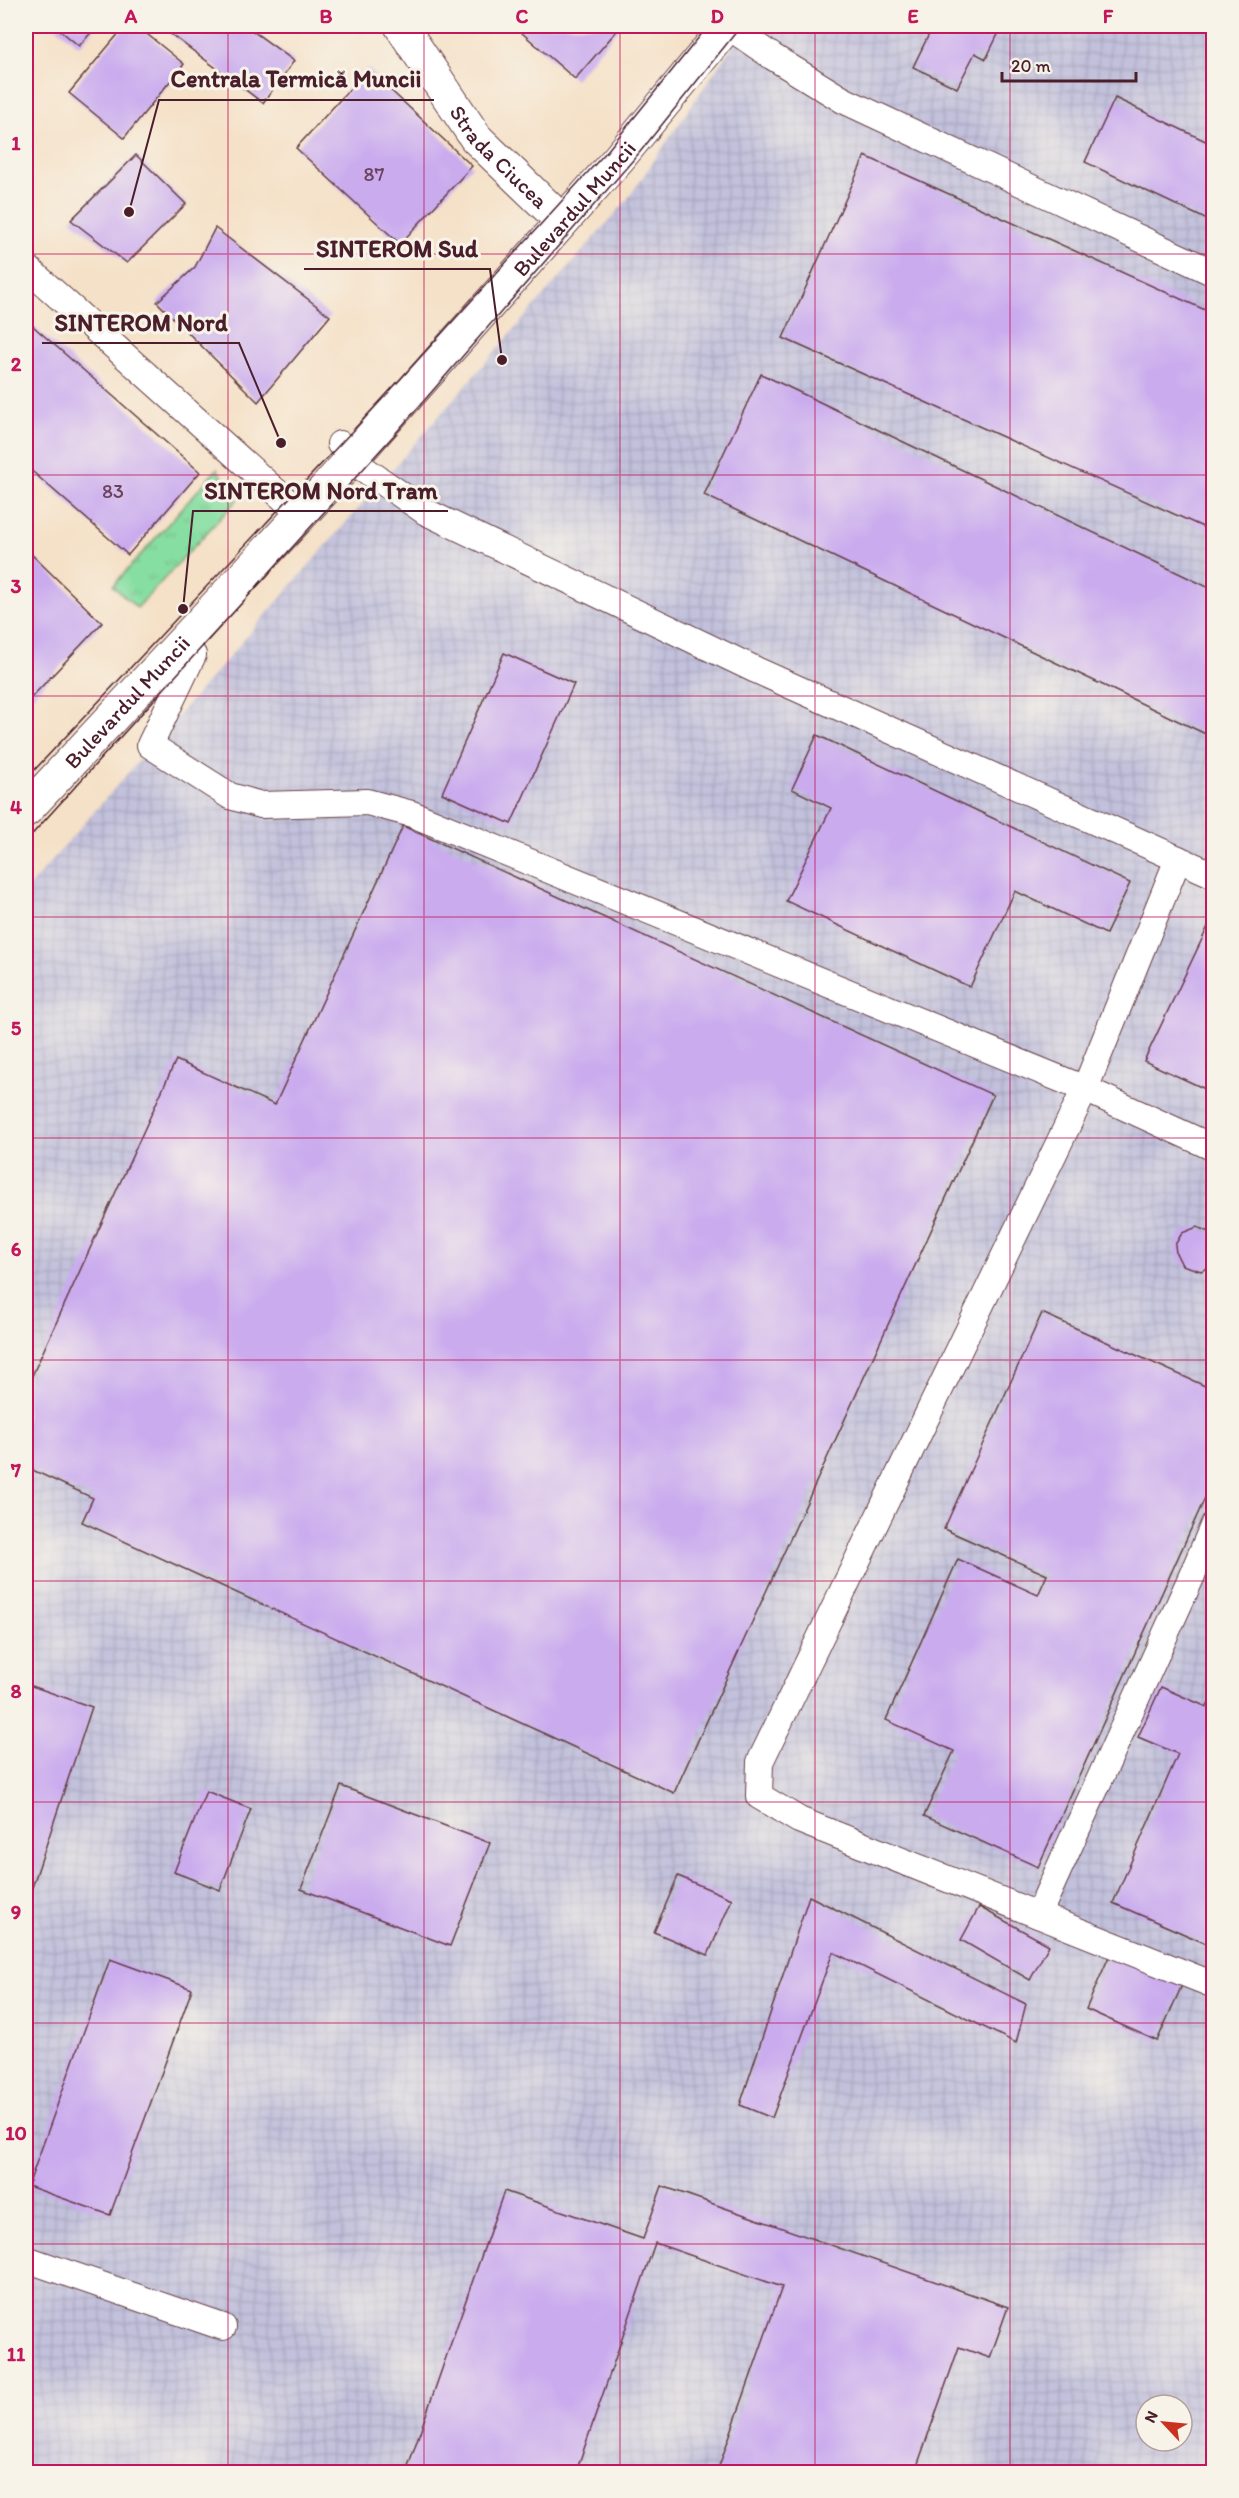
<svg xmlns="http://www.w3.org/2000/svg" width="1239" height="2498" font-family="Itim,sans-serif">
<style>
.industrial{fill:url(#industrial-grid);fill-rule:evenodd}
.park{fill:url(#park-tufts);stroke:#687e66;stroke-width:1.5}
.building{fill:#caacee}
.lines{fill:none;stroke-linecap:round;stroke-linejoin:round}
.lane-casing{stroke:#643c43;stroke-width:28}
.street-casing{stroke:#643c43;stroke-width:35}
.primary-casing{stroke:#643c43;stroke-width:35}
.lane{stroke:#fff;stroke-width:26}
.street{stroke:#fff;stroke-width:33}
.primary{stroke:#fff;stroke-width:33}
.tram{stroke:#4a1f2b;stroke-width:1.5}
.grid{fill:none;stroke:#c2185b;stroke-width:1.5;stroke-opacity:0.55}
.labels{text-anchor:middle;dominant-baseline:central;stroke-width:6;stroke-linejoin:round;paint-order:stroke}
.number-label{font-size:20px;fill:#6a425c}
.street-label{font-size:22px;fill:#4a1f2b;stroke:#f7f3e8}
.leader{fill:none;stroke:#4a1f2b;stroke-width:2}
.callout-dot{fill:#4a1f2b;stroke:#f7f3e8;stroke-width:2}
.callout-label{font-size:24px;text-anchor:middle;font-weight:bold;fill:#4a1f2b;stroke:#f7f3e8;stroke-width:6;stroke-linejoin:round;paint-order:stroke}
.neatline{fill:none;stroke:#c2185b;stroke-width:2}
.grid-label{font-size:20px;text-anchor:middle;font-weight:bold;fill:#c2185b}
</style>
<defs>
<pattern id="industrial-grid" width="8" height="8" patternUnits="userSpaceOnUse" patternTransform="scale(1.5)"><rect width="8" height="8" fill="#c2c1dc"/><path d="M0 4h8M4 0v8" fill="none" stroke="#a8a5bd"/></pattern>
<pattern id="park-tufts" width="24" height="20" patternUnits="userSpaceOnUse" patternTransform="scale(1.5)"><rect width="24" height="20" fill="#87dea2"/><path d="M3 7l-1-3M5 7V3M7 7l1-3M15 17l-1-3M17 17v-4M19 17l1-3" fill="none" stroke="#76be8c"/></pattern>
</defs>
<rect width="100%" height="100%" fill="#f7f3e8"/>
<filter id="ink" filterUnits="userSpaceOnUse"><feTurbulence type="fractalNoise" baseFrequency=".0167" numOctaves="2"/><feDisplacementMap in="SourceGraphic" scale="12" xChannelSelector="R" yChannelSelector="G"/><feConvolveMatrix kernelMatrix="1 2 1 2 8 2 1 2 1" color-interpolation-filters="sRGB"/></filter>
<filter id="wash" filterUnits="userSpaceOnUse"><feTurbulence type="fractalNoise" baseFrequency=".008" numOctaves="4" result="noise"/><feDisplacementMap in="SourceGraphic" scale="24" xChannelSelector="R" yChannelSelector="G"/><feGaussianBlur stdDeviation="1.35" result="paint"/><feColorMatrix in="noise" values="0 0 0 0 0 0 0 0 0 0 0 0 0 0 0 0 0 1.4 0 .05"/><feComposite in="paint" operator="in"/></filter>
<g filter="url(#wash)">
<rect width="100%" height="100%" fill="#f5e1c8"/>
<path class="industrial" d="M746,26H1213V2472H26V890L627,200ZM1146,2405H1182V2441H1146Z"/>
<path class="park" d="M217,469L237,500L137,608L113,586Z"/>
<g id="blocks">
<g class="building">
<path d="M55,26H97L79,46Z"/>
<path d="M125,26H137L184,64L124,138L69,93Z"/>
<path d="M160,26H246L294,61L263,103Z"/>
<path d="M514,26H621L575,79Z"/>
<path d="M933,26H1002L986,59L975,53L957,88L913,67Z"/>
<path d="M368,69L472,166L400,244L296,148Z"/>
<path d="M1115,98L1214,145V223L1085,162Z"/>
<path d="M136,155L186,204L127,263L71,220Z"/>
<path d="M865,156L1214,314V532L783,338Z"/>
<path d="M215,228L330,316L258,402L157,302L195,267Z"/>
<path d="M26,320L200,472L128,555L26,466Z"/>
<path d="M761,374L1214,590V738L704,495Z"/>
<path d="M26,549L102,623L26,703Z"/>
<path d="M504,653L574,684L511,824L442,793Z"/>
<path d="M817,735L1130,883L1106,934L1015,891L970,987L786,901L831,808L792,789Z"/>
<path d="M403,826L993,1095L674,1793L82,1522L93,1498L26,1467V1389L176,1060L275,1105Z"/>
<path d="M1214,914V1093L1144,1061Z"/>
<path d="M1197,1227L1214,1234V1265L1201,1271L1182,1265L1176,1253L1175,1245L1182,1233Z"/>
<path d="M1042,1313L1214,1390V1478L1038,1867L924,1816L954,1751L886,1720L958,1559L1038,1595L1047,1575L944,1529Z"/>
<path d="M26,1684L92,1707L26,1906Z"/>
<path d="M1161,1687L1207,1707L1214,1694V1947L1113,1903L1178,1754L1138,1737Z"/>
<path d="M341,1786L490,1843L450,1946L301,1889Z"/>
<path d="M206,1791L251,1809L220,1890L174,1872Z"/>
<path d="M678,1876L732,1899L708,1955L654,1932Z"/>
<path d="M809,1896L1026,2004L1016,2043L833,1952L772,2118L740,2105Z"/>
<path d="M979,1907L1049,1945L1030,1980L961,1940Z"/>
<path d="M1111,1952L1183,1983L1157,2041L1086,2009Z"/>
<path d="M110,1959L192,1989L110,2215L28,2186Z"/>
<path d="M662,2186L1008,2307L990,2358L959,2347L915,2472H717L782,2287L655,2243L576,2472H406L504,2191L643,2239Z"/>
</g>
</g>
</g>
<g filter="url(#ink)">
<use href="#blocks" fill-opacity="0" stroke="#643c43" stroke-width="1.5"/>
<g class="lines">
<defs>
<g id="lane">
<path d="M728,26L773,57L843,100L1214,273"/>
<path d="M26,267L301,514"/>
<path d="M340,444L364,469L426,512L756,670L1214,875"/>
<path d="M178,645L193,655L150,745L230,796L261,805L367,802L412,814L1085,1089L1214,1148"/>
<path d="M1178,859L1085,1089L760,1762L759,1796L799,1820L1214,1985"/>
<path d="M1038,1915L1190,1580L1214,1524"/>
<path d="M26,2259L223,2327"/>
</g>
<g id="street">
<path id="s1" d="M401,26L476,138L562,221"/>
</g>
<g id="primary">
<path id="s2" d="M26,810L325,489L619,158L727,26"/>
</g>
</defs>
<use href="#lane" class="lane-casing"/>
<use href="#street" class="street-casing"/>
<use href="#primary" class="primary-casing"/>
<use href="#lane" class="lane"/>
<use href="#street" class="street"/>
<use href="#primary" class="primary"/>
<g class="tram">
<path d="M26,779L387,394L608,150L708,26"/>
<path d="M26,841L395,434L640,152L741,26"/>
</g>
</g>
</g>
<path class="grid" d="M228,26V2472M424,26V2472M620,26V2472M815,26V2472M1010,26V2472M26,254H1214M26,475H1214M26,696H1214M26,917H1214M26,1138H1214M26,1360H1214M26,1581H1214M26,1802H1214M26,2023H1214M26,2244H1214"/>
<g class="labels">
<g class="number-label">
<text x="374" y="174">87</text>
<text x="113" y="491">83</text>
</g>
<g class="street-label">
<text stroke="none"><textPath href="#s1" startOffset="164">Strada Ciucea</textPath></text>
<text stroke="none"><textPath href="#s2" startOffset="814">Bulevardul Muncii</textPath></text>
<text stroke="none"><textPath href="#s2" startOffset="148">Bulevardul Muncii</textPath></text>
</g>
</g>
<path class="leader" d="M129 212L159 100H434M502 360L490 269H304M281 443L239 343H42M183 609L193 511H448"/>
<g class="callout-dot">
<circle cx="129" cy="212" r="6"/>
<circle cx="502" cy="360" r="6"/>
<circle cx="281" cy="443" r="6"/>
<circle cx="183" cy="609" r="6"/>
</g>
<g class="callout-label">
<text x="296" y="87">Centrala Termică Muncii</text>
<text x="397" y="257">SINTEROM Sud</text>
<text x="141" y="331">SINTEROM Nord</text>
<text x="321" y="499">SINTEROM Nord Tram</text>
</g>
<rect width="1239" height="2498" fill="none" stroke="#f7f3e8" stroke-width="66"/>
<g transform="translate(1164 2423) rotate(296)"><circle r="28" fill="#f7f3e8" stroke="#b29e9c" stroke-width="1.5"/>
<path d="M0-4.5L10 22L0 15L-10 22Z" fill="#c8321e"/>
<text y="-9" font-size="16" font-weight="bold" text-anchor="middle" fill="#4a1f2b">N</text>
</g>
<path d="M1002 72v9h134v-9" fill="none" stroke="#4a1f2b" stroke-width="3"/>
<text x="1011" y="72" font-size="18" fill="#4a1f2b" stroke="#f7f3e8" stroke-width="4.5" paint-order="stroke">20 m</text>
<rect x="33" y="33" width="1173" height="2432" class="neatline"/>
<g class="grid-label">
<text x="131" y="23">A</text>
<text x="326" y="23">B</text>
<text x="522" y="23">C</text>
<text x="717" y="23">D</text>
<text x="913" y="23">E</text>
<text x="1108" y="23">F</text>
<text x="16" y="150">1</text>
<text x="16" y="371">2</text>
<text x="16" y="593">3</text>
<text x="16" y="814">4</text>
<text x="16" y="1035">5</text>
<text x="16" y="1256">6</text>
<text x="16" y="1477">7</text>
<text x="16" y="1698">8</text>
<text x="16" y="1919">9</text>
<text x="16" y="2140">10</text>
<text x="16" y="2361">11</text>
</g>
</svg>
